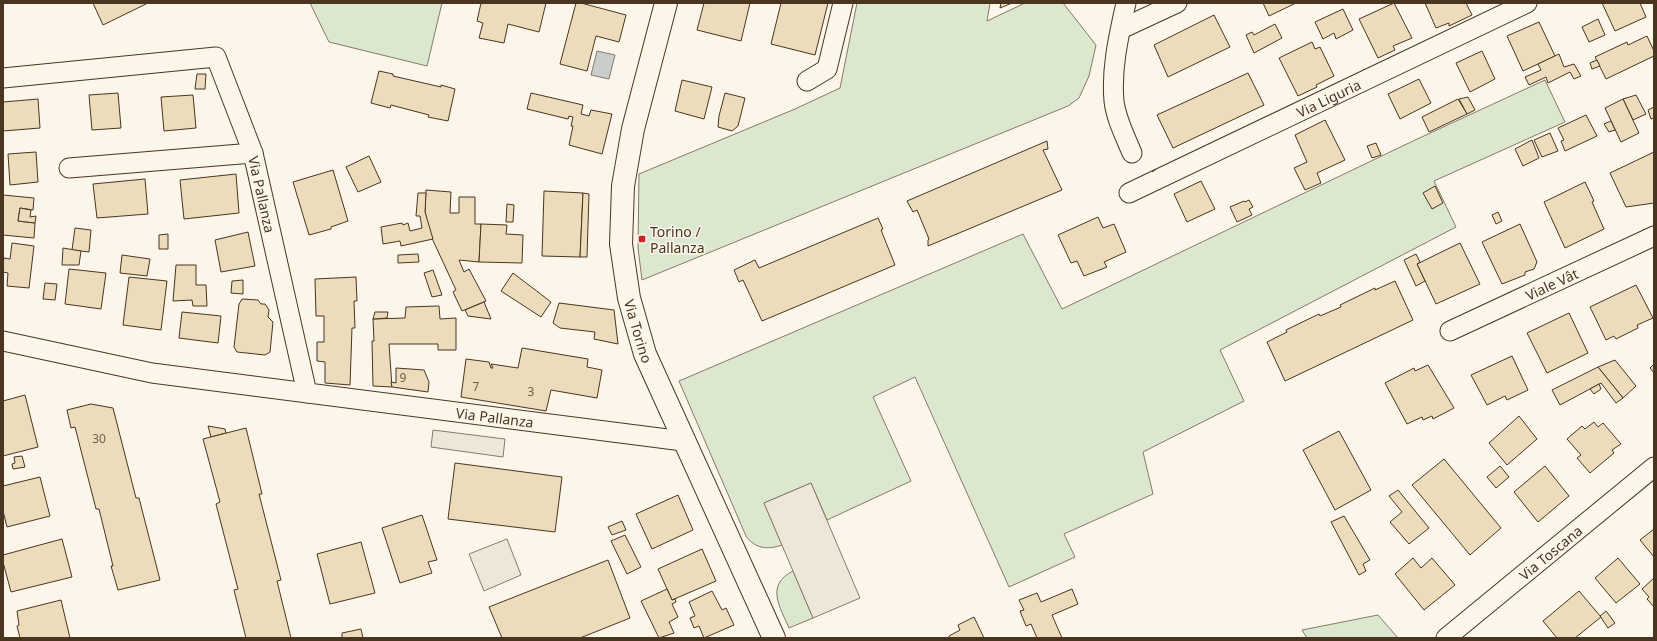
<svg xmlns="http://www.w3.org/2000/svg" width="1657" height="641" font-family="'Noto Sans',sans-serif">
<style>
.green{fill:#dce7d0;stroke:#887966}
.parking{fill:#ede7d9;stroke:#887966}
.water{fill:#c9cecd;stroke:#887966}
.building{fill:#ecdcbc;stroke:#4a3520}
.lines{fill:none;stroke-linecap:round;stroke-linejoin:round}
.minor-casing{stroke:#4a3520;stroke-width:21}
.secondary-casing{stroke:#4a3520;stroke-width:24}
.minor{stroke:#fbf6e9;stroke-width:19}
.secondary{stroke:#fbf6e9;stroke-width:22}
.fence{stroke:#4a3520;stroke-width:1;stroke-dasharray:5 2;stroke-linecap:butt}
.poi-dot{fill:#c62828;stroke:#fbf6e9;stroke-width:1.5}
.labels{text-anchor:middle;dominant-baseline:central;stroke-width:3;stroke-linejoin:round;paint-order:stroke}
.number-label{font-size:12px;fill:#725f47}
.street-label{font-size:14px;fill:#4a3520;stroke:#fbf6e9}
.poi-label{font-size:14px;fill:#4a3520;stroke:#fbf6e9;text-anchor:start}
</style>
<rect width="100%" height="100%" fill="#fbf6e9"/>
<g class="green">
<path d="M310,3H442L427,66L329,42Z"/>
<path d="M857,3H990L987,21L1025,3H1063L1096,45L1089,76L1079,98L1068,106L642,280L638,248L639,174L795,109L840,88Z"/>
<path d="M1545,80L1565,122L1434,181L1456,227L1220,350L1244,401L1143,452L1153,494L1064,534L1075,557L1009,587L915,377L873,397L911,481L827,520L811,483L764,503L782,545C768,550 755,549 746,536L679,381L1023,234L1062,309L1413,141Z"/>
<path d="M793,571L813,618L789,628C780,607 765,585 793,571Z"/>
<path d="M1378,615L1398,638H1307L1302,630Z"/>
</g>
<g class="parking">
<path d="M433,430L505,439L503,457L431,447Z"/>
<path d="M811,483L860,598L813,618L764,503Z"/>
<path d="M507,539L521,575L484,591L469,554Z"/>
</g>
<path class="water" d="M597,51L615,55L609,79L591,75Z"/>
<g class="building">
<path d="M93,3H148L103,25Z"/>
<path d="M481,3H546L539,32L508,24L504,43L479,38L483,23L477,21Z"/>
<path d="M576,3H581L626,15L619,42L596,36L587,71L560,64Z"/>
<path d="M704,3H750L741,41L697,30Z"/>
<path d="M781,3H828L815,55L771,44Z"/>
<path d="M1001,3H1012L1000,8Z"/>
<path d="M1263,3H1296L1269,16Z"/>
<path d="M1394,3L1412,38L1393,46L1395,50L1378,58L1359,19Z"/>
<path d="M1425,3H1466L1472,15L1449,26V23L1436,28Z"/>
<path d="M1602,3H1640L1646,17L1615,31Z"/>
<path d="M1343,9L1353,30L1336,39L1334,33L1323,39L1315,22Z"/>
<path d="M1214,15L1230,47L1168,77L1154,45Z"/>
<path d="M1598,19L1605,35L1589,42L1582,27Z"/>
<path d="M1539,22L1555,56L1523,71L1507,36Z"/>
<path d="M1275,24L1282,38L1254,53L1246,35L1252,32L1254,35Z"/>
<path d="M1647,36L1654,51V56L1606,79L1595,57L1627,42L1628,45Z"/>
<path d="M1312,42L1315,49L1320,47L1334,76L1316,85L1317,87L1298,96L1279,58Z"/>
<path d="M1482,51L1495,79L1470,92L1456,63Z"/>
<path d="M1559,54L1564,67L1574,64L1581,76L1574,79L1570,72L1548,83L1546,77L1529,85L1525,77L1541,70L1538,64Z"/>
<path d="M1597,60L1600,66L1592,69L1590,63Z"/>
<path d="M379,71L393,74V76L441,87V85L455,89L448,121L428,117L429,115L391,105L390,108L371,103Z"/>
<path d="M1248,73L1264,105L1173,148L1157,115Z"/>
<path d="M197,74H206L205,89H195Z"/>
<path d="M1419,79L1431,103L1400,119L1388,94Z"/>
<path d="M682,80L712,87L704,119L675,111Z"/>
<path d="M118,93L121,128L92,130L89,95Z"/>
<path d="M531,93L583,105L581,114L589,116L591,110L612,114L602,154L569,145L573,126H571L573,117L569,116L568,119L527,109Z"/>
<path d="M725,93L745,98L738,126L732,131L718,127L719,116Z"/>
<path d="M193,95L196,128L164,131L161,97Z"/>
<path d="M1636,95L1646,114L1633,120L1623,99Z"/>
<path d="M1468,97L1475,110L1467,114L1459,99Z"/>
<path d="M38,99L40,128L3,131V102Z"/>
<path d="M1458,99L1467,114L1429,132L1422,117Z"/>
<path d="M1623,99L1639,133L1621,142L1605,108Z"/>
<path d="M1654,107V118L1651,119L1648,110Z"/>
<path d="M1586,115L1597,136L1565,151L1561,141L1564,140L1558,128Z"/>
<path d="M1325,120L1345,160L1317,173L1321,183L1305,190L1294,168L1307,162L1295,135Z"/>
<path d="M1611,121L1615,130L1609,132L1604,124Z"/>
<path d="M1550,133L1558,151L1542,157L1534,140Z"/>
<path d="M1532,140L1539,158L1523,166L1515,149Z"/>
<path d="M1047,141L1048,149L1043,150L1062,190L928,246V240L929,239L917,210L913,212L907,201Z"/>
<path d="M1376,143L1381,155L1372,158L1367,146Z"/>
<path d="M36,152L38,182L10,185L8,154Z"/>
<path d="M1654,152V203L1626,207L1610,173Z"/>
<path d="M369,156L381,182L358,192L346,167Z"/>
<path d="M333,170L348,221L331,227V229L309,235L293,182Z"/>
<path d="M236,174L239,213L184,219L180,180Z"/>
<path d="M145,179L148,214L97,218L93,184Z"/>
<path d="M1201,181L1215,209L1187,222L1174,194Z"/>
<path d="M1585,182L1594,201L1592,202L1604,229L1565,248L1544,202Z"/>
<path d="M1435,186L1443,203L1432,209L1423,193Z"/>
<path d="M426,190L451,192L450,213H459V197H475V224H481L479,262L459,260L464,272L469,269L486,301L462,311L453,292L456,290L430,234L425,212Z"/>
<path d="M544,191L583,193L580,257L542,256Z"/>
<path d="M418,193H426L425,212L433,239L401,246L400,241L383,244L381,227L402,223L403,225L408,223L410,231L422,228L420,216H416Z"/>
<path d="M583,193L589,194L587,257H580Z"/>
<path d="M3,195L34,198L33,210L20,208L18,221L35,223L34,238L3,235Z"/>
<path d="M1249,200L1253,207L1249,209L1252,215L1237,222L1230,207L1244,201L1245,202Z"/>
<path d="M507,204L514,205L513,222H506Z"/>
<path d="M20,208L31,210L30,217L36,216L35,223L18,221Z"/>
<path d="M1498,212L1502,221L1496,224L1492,215Z"/>
<path d="M1098,217L1103,228L1114,224L1126,252L1104,262L1107,267L1084,276L1077,261L1071,263L1058,235Z"/>
<path d="M878,218L883,229L881,230L895,265L762,321L743,280L739,282L734,270L755,260L759,268Z"/>
<path d="M481,224L507,225L506,234L523,235L522,263L479,262Z"/>
<path d="M1520,224L1537,262L1534,269L1525,272V275L1502,284L1482,242Z"/>
<path d="M75,228L91,230L89,252L72,250Z"/>
<path d="M248,232L255,266L221,272L215,240Z"/>
<path d="M168,234V249H159V235Z"/>
<path d="M12,243L34,246L29,288L7,286L8,273L3,272V264L4,258L10,259Z"/>
<path d="M1460,243L1480,284L1436,304L1417,264Z"/>
<path d="M63,248L81,251L79,265H62Z"/>
<path d="M418,254L419,262L398,263V255Z"/>
<path d="M1416,254L1420,262L1417,264L1425,281L1416,286L1404,260Z"/>
<path d="M122,255L150,259L147,276L120,273Z"/>
<path d="M176,265H196V285H206L207,306H193L192,300L173,301Z"/>
<path d="M69,269L106,273L101,309L65,304Z"/>
<path d="M433,270L442,295L432,297L424,273Z"/>
<path d="M513,273L551,302L541,317L501,291Z"/>
<path d="M129,277L167,281L161,330L123,325Z"/>
<path d="M356,277L357,301H354L355,328H352L350,385L325,383V362L317,361V342H324V316H316L315,279Z"/>
<path d="M243,280V294L231,293L232,281Z"/>
<path d="M1395,281L1413,320L1285,381L1267,342L1287,332L1286,330L1319,314L1320,316L1341,307L1340,305L1375,288V290Z"/>
<path d="M45,283L57,284L55,300L43,299Z"/>
<path d="M1636,285L1653,318L1637,325L1638,328L1616,339L1614,336L1606,340L1590,307Z"/>
<path d="M242,299L258,300L261,304H265L269,310L268,317L273,322L270,352L265,355L237,352L234,347L239,304Z"/>
<path d="M484,302L491,319L468,316L465,310Z"/>
<path d="M559,303L614,310L618,344L594,339L595,332L560,328L553,323Z"/>
<path d="M439,306L440,319L456,318V350H438V344H389L392,387L373,386L372,341H374L373,319L405,318L406,307Z"/>
<path d="M182,312L221,316L218,343L179,338Z"/>
<path d="M375,312H388L387,318L373,319Z"/>
<path d="M1569,313L1588,353L1547,373L1527,333Z"/>
<path d="M522,348L588,359L587,367L602,370L597,398L551,390L546,411L461,397L466,359L489,362L491,368H493L491,364L518,368Z"/>
<path d="M1512,356L1528,390L1507,400L1505,396L1487,405L1471,375Z"/>
<path d="M1615,360L1636,386L1623,398L1598,367Z"/>
<path d="M1654,364V373L1650,368Z"/>
<path d="M1428,365L1454,408L1433,419L1432,416L1423,420L1422,417L1407,424L1385,383L1414,368L1415,371Z"/>
<path d="M1598,367L1623,398L1616,403L1601,383L1560,405L1552,390Z"/>
<path d="M396,368L424,370L429,382L428,392L392,387L391,382L396,383Z"/>
<path d="M1599,384L1601,389L1594,394L1590,389Z"/>
<path d="M25,395L38,447L3,456V401Z"/>
<path d="M91,404L113,408L136,498H139L160,580L118,590L111,566H113L99,509H96L75,427L71,428L67,410Z"/>
<path d="M1519,416L1537,439L1507,465L1489,443Z"/>
<path d="M1594,422L1598,427L1603,423L1621,444L1612,450L1614,453L1590,473L1577,458L1581,455L1567,439L1582,426L1585,429Z"/>
<path d="M208,426L225,429L226,433L211,437Z"/>
<path d="M246,428L262,494H259L281,580L277,581L291,638H246L234,590L238,589L216,504L220,502L203,439Z"/>
<path d="M1339,431L1371,490L1335,510L1303,450Z"/>
<path d="M22,456L25,467L13,469L12,464L15,463L14,457Z"/>
<path d="M1444,459L1501,528L1470,555L1412,485Z"/>
<path d="M455,463L562,477L555,532L448,519Z"/>
<path d="M1500,466L1509,477L1496,488L1487,477Z"/>
<path d="M1545,466L1569,496L1538,522L1514,492Z"/>
<path d="M40,477L50,516L7,527L3,511V486Z"/>
<path d="M1398,490L1429,528L1409,544L1390,522L1402,512L1389,496Z"/>
<path d="M678,495L693,530L652,549L636,514Z"/>
<path d="M422,515L437,560L428,562L432,573L400,583L382,528Z"/>
<path d="M1344,516L1370,560L1363,564L1366,571L1359,575L1331,522Z"/>
<path d="M622,521L626,530L612,535L608,527Z"/>
<path d="M1654,529V557L1640,540Z"/>
<path d="M625,535L641,567L627,574L611,541Z"/>
<path d="M62,539L72,577L11,592L3,562V555Z"/>
<path d="M361,542L375,593L330,604L317,554Z"/>
<path d="M702,549L716,581L672,600L658,569Z"/>
<path d="M1413,558L1421,568L1432,558L1455,585L1424,610L1395,574Z"/>
<path d="M1618,558L1640,584L1616,603L1595,578Z"/>
<path d="M608,560L630,618L580,638H502L489,607Z"/>
<path d="M1654,578V607L1647,599L1649,597L1642,589Z"/>
<path d="M667,589L672,600L675,599L676,602L672,604L678,617L669,622L674,633L659,638L641,601Z"/>
<path d="M1072,589L1078,604L1052,615L1062,638H1037L1031,624L1026,626L1020,611L1024,610L1019,600L1037,593L1041,602Z"/>
<path d="M712,591L722,610L726,608L734,625L704,638L699,626L694,628L690,618L695,616L689,602Z"/>
<path d="M1579,591L1601,617L1575,638H1557L1543,621Z"/>
<path d="M61,600L70,638H20L17,626L19,625L17,611Z"/>
<path d="M1606,611L1615,623L1608,628L1600,616Z"/>
<path d="M974,617L984,638H949V636L960,630L958,625Z"/>
<path d="M361,629L363,638H342V633Z"/>
</g>
<g class="lines">
<defs>
<g id="minor">
<path d="M1126,3C1119,35 1111,68 1114,101C1116,119 1125,136 1132,153"/>
<path d="M1121,29L1177,3"/>
<path d="M3,78L216,57L253,153"/>
<path d="M807,81L827,69L843,3"/>
<path id="s1" d="M69,168L253,153L307,393"/>
<path id="s2" d="M1129,193L1527,3"/>
<path id="s3" d="M1450,331L1654,236"/>
<path id="s4" d="M3,341L152,373L683,441"/>
<path id="s5" d="M1446,638L1654,467"/>
</g>
<g id="secondary">
<path id="s6" d="M666,3L633,129L623,186L621,244L629,298L645,354L774,638"/>
</g>
</defs>
<use href="#minor" class="minor-casing"/>
<use href="#secondary" class="secondary-casing"/>
<use href="#minor" class="minor"/>
<use href="#secondary" class="secondary"/>
<path class="fence" d="M1152,172L1158,168"/>
</g>
<rect class="poi-dot" x="638" y="235" width="8" height="8" rx="2"/>
<g class="labels">
<g class="number-label">
<text x="403" y="377">9</text>
<text x="476" y="386">7</text>
<text x="531" y="391">3</text>
<text x="99" y="438">30</text>
</g>
<g class="street-label">
<text stroke="none"><textPath href="#s2" startOffset="221">Via Liguria</textPath></text>
<text stroke="none"><textPath href="#s1" startOffset="227">Via Pallanza</textPath></text>
<text stroke="none"><textPath href="#s3" startOffset="112">Viale Vât</textPath></text>
<text stroke="none"><textPath href="#s6" startOffset="335">Via Torino</textPath></text>
<text stroke="none"><textPath href="#s4" startOffset="498">Via Pallanza</textPath></text>
<text stroke="none"><textPath href="#s5" startOffset="135">Via Toscana</textPath></text>
</g>
<g class="poi-label">
<text x="650" y="231">Torino /<tspan x="650" dy="16">Pallanza</tspan></text>
</g>
</g>
<rect width="1657" height="641" fill="none" stroke="#4a3520" stroke-width="8"/>
</svg>
